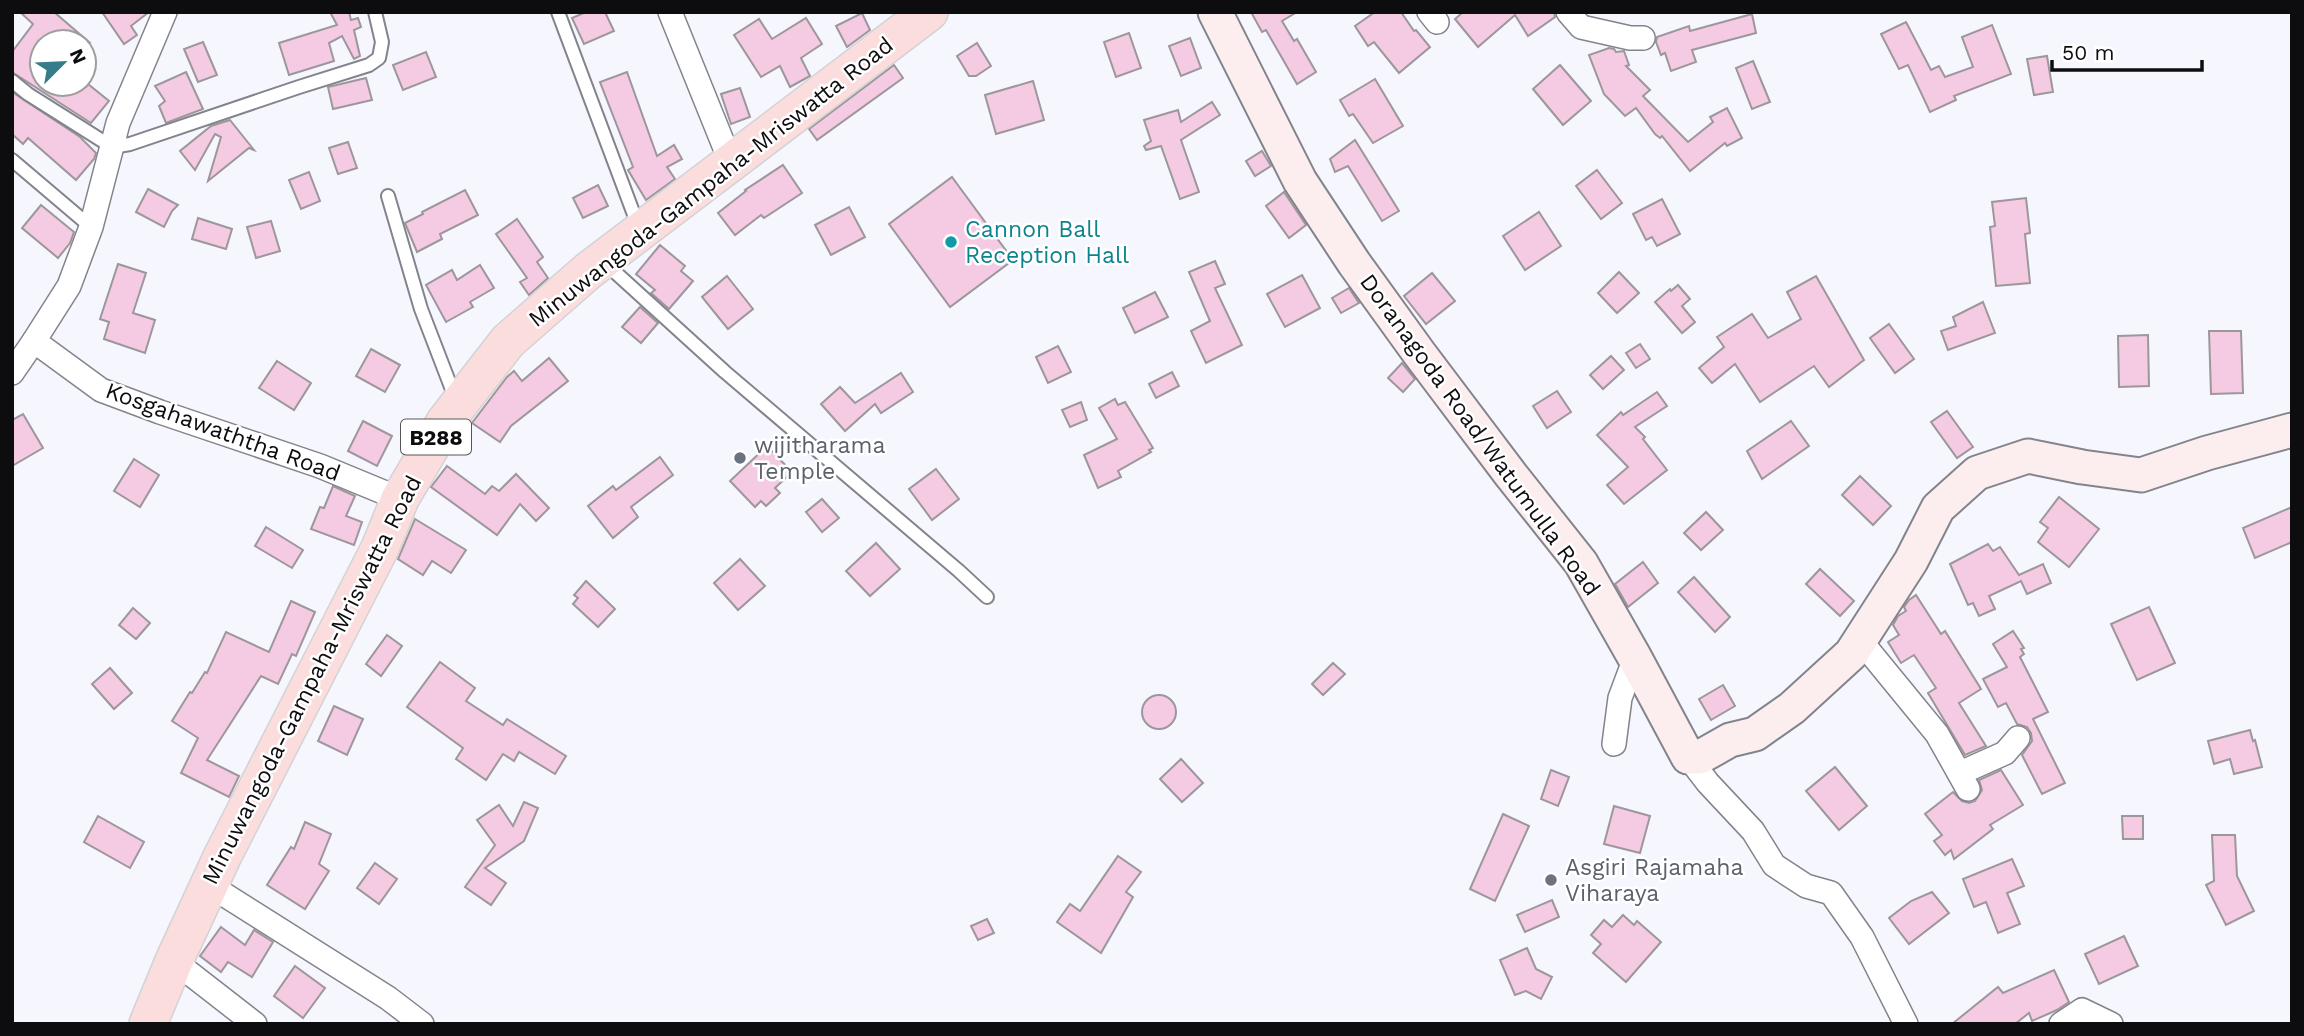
<svg xmlns="http://www.w3.org/2000/svg" width="2304" height="1036" font-family="'Work Sans',sans-serif">
<style>
.building{fill:#f4cbe3;stroke:#9d969a;stroke-width:2}
.lines{fill:none;stroke-linecap:round;stroke-linejoin:round}
.lane-casing{stroke:#83848b;stroke-width:16}
.street-casing{stroke:#83848b;stroke-width:26}
.secondary-casing{stroke:#83848b;stroke-width:37}
.primary-casing{stroke:#d3d3d4;stroke-width:40}
.lane{stroke:#fff;stroke-width:12}
.street{stroke:#fff;stroke-width:23}
.secondary{stroke:#fceeee;stroke-width:33}
.primary{stroke:#fadddc;stroke-width:37}
.culture-dot{fill:#0f9aa8;stroke:#fff;stroke-width:2.5}
.worship-dot{fill:#6b7280;stroke:#fff;stroke-width:2.5}
.labels{text-anchor:middle;dominant-baseline:central;stroke-width:5;stroke-linejoin:round;paint-order:stroke}
.shield{fill:#fff;stroke:#565658;stroke-width:2}
.shield-label{font-size:21px;font-weight:bold;fill:#0d0d10}
.street-label{font-size:23px;fill:#0d0d10;stroke:#fff}
.culture-label{font-size:23px;fill:#0d838f;stroke:#fff;text-anchor:start}
.worship-label{font-size:23px;fill:#5b616d;stroke:#fff;text-anchor:start}
</style>
<rect width="100%" height="100%" fill="#f6f7fe"/>
<g class="building">
<path d="M20,12H54L89,42H42V84H88L109,101L91,123L12,72V52L33,24Z"/>
<path d="M102,12H149L131,26L137,35L124,44Z"/>
<path d="M330,12H349L351,20L358,18L361,27L354,30L360,56L354,59L342,36L329,43L334,61L289,75L279,43L337,25Z"/>
<path d="M586,12H605L614,31L584,44L572,18Z"/>
<path d="M1251,12H1297L1282,21L1294,41L1297,39L1316,72L1297,84L1266,30L1262,32Z"/>
<path d="M1375,12H1401L1414,31L1416,30L1430,47L1399,73L1374,42L1368,46L1355,26Z"/>
<path d="M1463,12H1554L1555,17L1528,36L1515,15L1478,47L1455,19Z"/>
<path d="M862,13L870,30L847,47L836,26Z"/>
<path d="M1752,14L1756,33L1692,50L1696,62L1671,71L1665,53L1661,55L1656,42L1657,37L1689,26L1690,31Z"/>
<path d="M806,18L822,44L801,58L810,76L790,87L780,66L761,77L734,35L759,19L772,39Z"/>
<path d="M1906,22L1931,70L1939,66L1945,77L1973,67L1962,37L1992,25L2011,74L1954,96L1956,100L1930,112L1908,65L1899,69L1881,34Z"/>
<path d="M1129,33L1141,68L1116,77L1104,42Z"/>
<path d="M1190,38L1201,68L1181,76L1169,46Z"/>
<path d="M203,42L217,75L198,82L184,49Z"/>
<path d="M977,43L991,66L976,76H969L957,56Z"/>
<path d="M1609,48L1614,49L1616,52L1624,51L1629,65L1626,66L1650,90L1643,96L1688,142L1713,122L1710,117L1727,108L1742,138L1727,146L1725,143L1690,171L1662,136L1660,138L1655,134L1636,108L1625,116L1604,94L1589,55Z"/>
<path d="M426,52L436,77L403,90L393,65Z"/>
<path d="M2047,56L2053,92L2034,95L2027,59Z"/>
<path d="M1753,61L1770,102L1752,109L1736,68Z"/>
<path d="M894,65L903,78L817,140L809,129Z"/>
<path d="M1560,65L1591,101L1563,125L1533,89Z"/>
<path d="M186,72L203,109L166,123L159,106L165,101L155,86Z"/>
<path d="M627,72L657,156L674,145L682,159L667,167L675,179L646,200L628,170L633,167L600,82Z"/>
<path d="M366,78L372,100L333,109L328,87Z"/>
<path d="M1375,79L1403,126L1373,143L1353,114L1349,116L1340,100Z"/>
<path d="M1033,81L1044,120L996,134L985,95Z"/>
<path d="M740,88L750,117L731,124L721,94Z"/>
<path d="M12,92L80,137L96,153L94,159L76,180L28,138L23,144L12,134Z"/>
<path d="M1212,102L1220,115L1181,140L1199,192L1180,199L1161,146L1146,150L1144,146L1151,141L1144,120L1178,110L1181,122Z"/>
<path d="M230,120L254,150L249,148L208,181L221,137L215,134L195,170L180,151L211,126Z"/>
<path d="M1355,140L1399,211L1382,221L1348,166L1335,172L1330,159Z"/>
<path d="M348,142L357,168L338,174L329,148Z"/>
<path d="M1262,151L1271,166L1255,176L1246,161Z"/>
<path d="M783,165L802,193L764,218L761,215L735,235L718,213L746,191L745,190Z"/>
<path d="M1597,170L1622,203L1601,219L1576,186Z"/>
<path d="M309,172L320,201L301,209L289,180Z"/>
<path d="M952,177L1013,260L950,307L889,224Z"/>
<path d="M598,185L608,206L583,218L573,198Z"/>
<path d="M148,189L178,205L172,211L164,227L136,212Z"/>
<path d="M465,190L478,215L440,234L442,239L417,252L405,223L423,214L422,212Z"/>
<path d="M1284,192L1306,225L1289,238L1266,206Z"/>
<path d="M2026,198L2030,233L2025,234L2030,283L1996,286L1990,227L1995,226L1992,202Z"/>
<path d="M1662,199L1680,234L1657,246L1652,237L1646,240L1633,214Z"/>
<path d="M41,205L74,232L70,243L58,258L22,228Z"/>
<path d="M849,207L865,237L831,255L815,225Z"/>
<path d="M1539,212L1561,246L1525,270L1503,236Z"/>
<path d="M198,218L232,229L226,249L192,239Z"/>
<path d="M517,219L543,257L537,262L548,278L529,295L520,282L527,278L496,234Z"/>
<path d="M271,221L280,251L256,258L247,227Z"/>
<path d="M660,245L685,266L681,271L693,281L669,309L651,293L655,290L636,274Z"/>
<path d="M1215,261L1225,284L1215,288L1242,345L1206,363L1191,331L1210,321L1189,272Z"/>
<path d="M118,264L146,273L133,313L155,320L145,353L104,339L109,322L100,319Z"/>
<path d="M480,265L494,288L470,302L473,307L446,322L426,285L452,270L457,280Z"/>
<path d="M1619,272L1639,293L1617,313L1598,293Z"/>
<path d="M1432,273L1455,301L1426,324L1404,296Z"/>
<path d="M1302,275L1320,308L1285,327L1267,294Z"/>
<path d="M727,276L753,309L728,329L702,297Z"/>
<path d="M1816,276L1864,360L1829,387L1814,366L1760,402L1735,364L1712,383L1699,368L1724,347L1717,337L1752,314L1768,338L1801,319L1787,292Z"/>
<path d="M1678,285L1690,299L1682,306L1695,322L1682,333L1655,302L1670,289L1671,291Z"/>
<path d="M1349,288L1359,303L1341,313L1332,298Z"/>
<path d="M1155,292L1168,317L1135,333L1123,308Z"/>
<path d="M1983,302L1995,333L1948,350L1941,331L1956,326L1953,317Z"/>
<path d="M640,307L658,323L641,343L622,327Z"/>
<path d="M1889,324L1914,359L1895,373L1870,338Z"/>
<path d="M2209,331H2241L2243,393L2211,394Z"/>
<path d="M2148,335L2149,386L2119,387L2118,336Z"/>
<path d="M1640,344L1650,359L1636,368L1626,353Z"/>
<path d="M1058,346L1071,372L1048,383L1036,357Z"/>
<path d="M371,349L400,365L385,392L356,376Z"/>
<path d="M1611,356L1624,370L1603,389L1590,375Z"/>
<path d="M549,358L568,381L511,426L500,442L472,423L507,377L514,371L522,381Z"/>
<path d="M277,361L311,383L294,410L259,388Z"/>
<path d="M1402,363L1415,379L1403,392L1388,378Z"/>
<path d="M1172,372L1179,386L1156,398L1149,384Z"/>
<path d="M901,373L913,392L881,413L875,404L845,431L821,404L840,387L855,403Z"/>
<path d="M1557,391L1571,412L1547,428L1533,406Z"/>
<path d="M1657,392L1667,406L1635,427L1645,437L1643,439L1667,470L1624,504L1607,485L1628,467L1597,435L1621,412L1623,415Z"/>
<path d="M1115,399L1118,405L1125,402L1153,448L1149,450L1151,452L1118,471L1121,477L1098,488L1084,455L1117,439L1099,408Z"/>
<path d="M1081,402L1087,420L1070,427L1062,410Z"/>
<path d="M1947,411L1973,447L1957,458L1931,422Z"/>
<path d="M23,414L43,448L12,466V420Z"/>
<path d="M363,421L392,436L377,466L348,451Z"/>
<path d="M1791,421L1809,446L1762,479L1747,451Z"/>
<path d="M767,446L792,472L775,488L780,493L766,506L761,501L755,507L730,481Z"/>
<path d="M660,457L673,475L631,507L638,517L613,538L588,506L613,486L616,490Z"/>
<path d="M134,459L159,475L140,507L114,491Z"/>
<path d="M447,466L485,494L492,486L499,491L516,474L549,508L536,521L520,504L497,535L431,487Z"/>
<path d="M936,469L959,499L932,520L909,489Z"/>
<path d="M1860,476L1891,506L1873,525L1842,495Z"/>
<path d="M333,486L355,496L346,516L362,522L354,545L311,529L320,507L324,508Z"/>
<path d="M2059,497L2099,529L2069,567L2038,542L2048,528L2040,522Z"/>
<path d="M822,499L839,518L822,532L806,512Z"/>
<path d="M2292,507V542L2255,558L2243,528Z"/>
<path d="M1706,512L1723,530L1701,550L1684,533Z"/>
<path d="M415,519L466,550L451,573L432,561L423,575L398,559Z"/>
<path d="M266,527L303,550L292,568L255,546Z"/>
<path d="M876,543L900,569L870,596L846,571Z"/>
<path d="M1988,544L1993,551L2000,547L2019,575L2043,564L2051,583L2027,594L2021,581L1989,596L1995,609L1979,616L1973,603L1968,605L1950,564Z"/>
<path d="M740,559L765,586L738,610L714,583Z"/>
<path d="M1643,562L1658,583L1628,607L1615,584Z"/>
<path d="M1820,569L1854,601L1840,616L1806,584Z"/>
<path d="M1694,577L1730,617L1715,632L1678,592Z"/>
<path d="M586,581L615,609L598,627L573,604L578,598L574,595Z"/>
<path d="M1916,595L1941,634L1945,631L1981,689L1959,703L1986,746L1965,755L1928,693L1936,688L1914,655L1901,663L1888,642L1899,635L1893,625L1898,616L1906,611L1904,607L1909,600Z"/>
<path d="M291,601L315,612L296,656L292,654L278,684L261,676L207,760L239,776L229,797L181,773L198,738L172,721L190,692L192,693L205,672L207,673L226,632L269,652Z"/>
<path d="M2149,607L2175,663L2137,680L2111,624Z"/>
<path d="M133,608L150,623L136,639L119,625Z"/>
<path d="M2013,631L2024,648L2021,649L2024,654L2020,657L2048,712L2033,719L2065,783L2042,794L2022,755L2032,741L2031,733L2027,727L2017,724L2006,703L1998,707L1983,679L2007,667L1993,644Z"/>
<path d="M387,635L402,646L381,676L366,664Z"/>
<path d="M440,662L475,688L466,701L503,725L507,719L566,756L555,774L519,752L514,761L503,754L486,780L456,759L463,748L407,707Z"/>
<path d="M1333,663L1345,674L1323,695L1312,684Z"/>
<path d="M110,668L132,693L114,709L92,684Z"/>
<path d="M1723,685L1735,706L1711,720L1699,699Z"/>
<circle cx="1159" cy="712" r="17"/>
<path d="M334,706L363,719L347,755L318,741Z"/>
<path d="M2250,730L2253,741L2255,740L2262,767L2234,774L2230,759L2214,764L2208,741Z"/>
<path d="M1181,759L1203,783L1182,802L1160,779Z"/>
<path d="M1835,767L1867,806L1839,830L1806,791Z"/>
<path d="M1551,770L1569,777L1558,806L1541,799Z"/>
<path d="M2001,770L2023,805L1990,825L1993,829L1954,859L1951,850L1945,855L1934,841L1942,835L1925,814L1953,792L1962,801L1969,803L1975,801L1982,790L1979,780Z"/>
<path d="M524,802L538,808L524,841L485,868L506,883L491,905L465,887L495,845L477,820L499,805L513,826Z"/>
<path d="M1614,806L1650,816L1640,853L1604,844Z"/>
<path d="M1503,814L1529,826L1495,901L1470,889Z"/>
<path d="M98,816L144,842L130,868L84,842Z"/>
<path d="M2122,816H2143V839H2123Z"/>
<path d="M305,822L331,834L319,864L329,871L305,909L267,885L291,847L294,849Z"/>
<path d="M2212,835H2235L2237,876L2254,911L2226,925L2206,885L2214,881Z"/>
<path d="M1118,856L1141,872L1126,892L1133,897L1101,953L1057,922L1070,904L1080,911Z"/>
<path d="M2012,859L2024,886L2007,893L2020,924L1998,933L1986,902L1974,907L1963,879Z"/>
<path d="M375,863L397,879L379,904L357,888Z"/>
<path d="M1932,892L1949,913L1909,944L1889,918L1911,901Z"/>
<path d="M1552,900L1559,917L1525,932L1517,915Z"/>
<path d="M1623,915L1634,925L1637,921L1661,942L1626,982L1593,953L1601,944L1591,935L1604,920L1612,927Z"/>
<path d="M987,919L994,933L978,940L971,926Z"/>
<path d="M221,927L245,945L254,930L273,942L252,977L228,962L221,972L200,956Z"/>
<path d="M2124,936L2138,966L2099,984L2085,954Z"/>
<path d="M1527,948L1536,969L1552,977L1541,999L1526,991L1515,995L1500,960Z"/>
<path d="M295,966L325,988L303,1018L274,996Z"/>
<path d="M2054,970L2069,1002L2057,1010L2032,1021L2029,1013L2015,1024H1952L1998,987L2003,993Z"/>
</g>
<g class="lines">
<defs>
<g id="lane">
<path d="M558,12L639,228"/>
<path d="M12,81L28,94L112,147L130,144L299,87L369,65L379,58L382,42L375,12"/>
<path d="M12,160L91,227"/>
<path d="M388,196L421,309L456,400"/>
<path d="M605,263L725,372L959,571L987,597"/>
</g>
<g id="street">
<path d="M165,12L118,123L91,227L69,286L34,341L101,390L160,412L320,466L400,499"/>
<path d="M670,12L731,163"/>
<path d="M1429,12L1437,22"/>
<path d="M1568,12L1581,27L1630,38H1643"/>
<path d="M12,373L34,341"/>
<path d="M1860,640L1937,734L1968,789"/>
<path d="M1614,744L1620,698L1635,658"/>
<path d="M1688,757L1708,783L1753,831L1774,865L1806,886L1831,893L1862,937L1906,1024"/>
<path d="M1959,772L1967,770L2005,753L2018,738"/>
<path d="M209,885L388,998L422,1024"/>
<path d="M174,961L255,1024"/>
<path d="M2061,1024L2082,1010L2111,1024"/>
</g>
<path id="secondary" d="M1215,12L1300,181L1354,263L1419,353L1511,475L1581,563L1635,658L1688,757H1700L1730,740L1755,734L1792,708L1851,654L1911,561L1938,508L1977,473L2028,456L2082,467L2141,475L2207,453L2292,430"/>
<path id="primary" d="M148,1024L174,961L222,857L380,548L400,499L445,422L508,341L588,271L929,12"/>
</defs>
<use href="#lane" class="lane-casing"/>
<use href="#street" class="street-casing"/>
<use href="#secondary" class="secondary-casing"/>
<use href="#primary" class="primary-casing"/>
<use href="#lane" class="lane"/>
<use href="#street" class="street"/>
<use href="#secondary" class="secondary"/>
<use href="#primary" class="primary"/>
</g>
<circle class="culture-dot" cx="951" cy="242" r="7"/>
<g class="worship-dot">
<circle cx="740" cy="458" r="7"/>
<circle cx="1551" cy="880" r="7"/>
</g>
<g class="labels">
<rect class="shield" x="401" y="419.5" width="70" height="35" rx="5"/>
<g class="shield-label">
<text x="436" y="437">B288</text>
</g>
<g class="street-label">
<text transform="translate(711 182) rotate(-38)">Minuwangoda-Gampaha-Mriswatta Road</text>
<text transform="translate(223 432) rotate(20)">Kosgahawaththa Road</text>
<text transform="translate(1480 435) rotate(54)">Doranagoda Road/Watumulla Road</text>
<text transform="translate(312 680) rotate(-63)">Minuwangoda-Gampaha-Mriswatta Road</text>
</g>
<g class="culture-label">
<text x="965" y="229">Cannon Ball<tspan x="965" dy="26">Reception Hall</tspan></text>
</g>
<g class="worship-label">
<text x="754" y="445">wijitharama<tspan x="754" dy="26">Temple</tspan></text>
<text x="1565" y="867">Asgiri Rajamaha<tspan x="1565" dy="26">Viharaya</tspan></text>
</g>
</g>
<rect width="2304" height="1036" fill="none" stroke="#0d0d10" stroke-width="28"/>
<g transform="translate(63 63) rotate(66)"><circle r="33" fill="#ffffff" stroke="#9e9e9f" stroke-width="2"/>
<path d="M0-5L12 26L0 18L-12 26Z" fill="#377c8b"/>
<text y="-10" font-size="19" font-weight="bold" text-anchor="middle" fill="#0d0d10">N</text>
</g>
<path d="M2052 60v10h150v-10" fill="none" stroke="#0d0d10" stroke-width="3.5"/>
<text x="2062" y="60" font-size="21" fill="#0d0d10" stroke="#ffffff" stroke-width="5" paint-order="stroke">50 m</text>
</svg>
